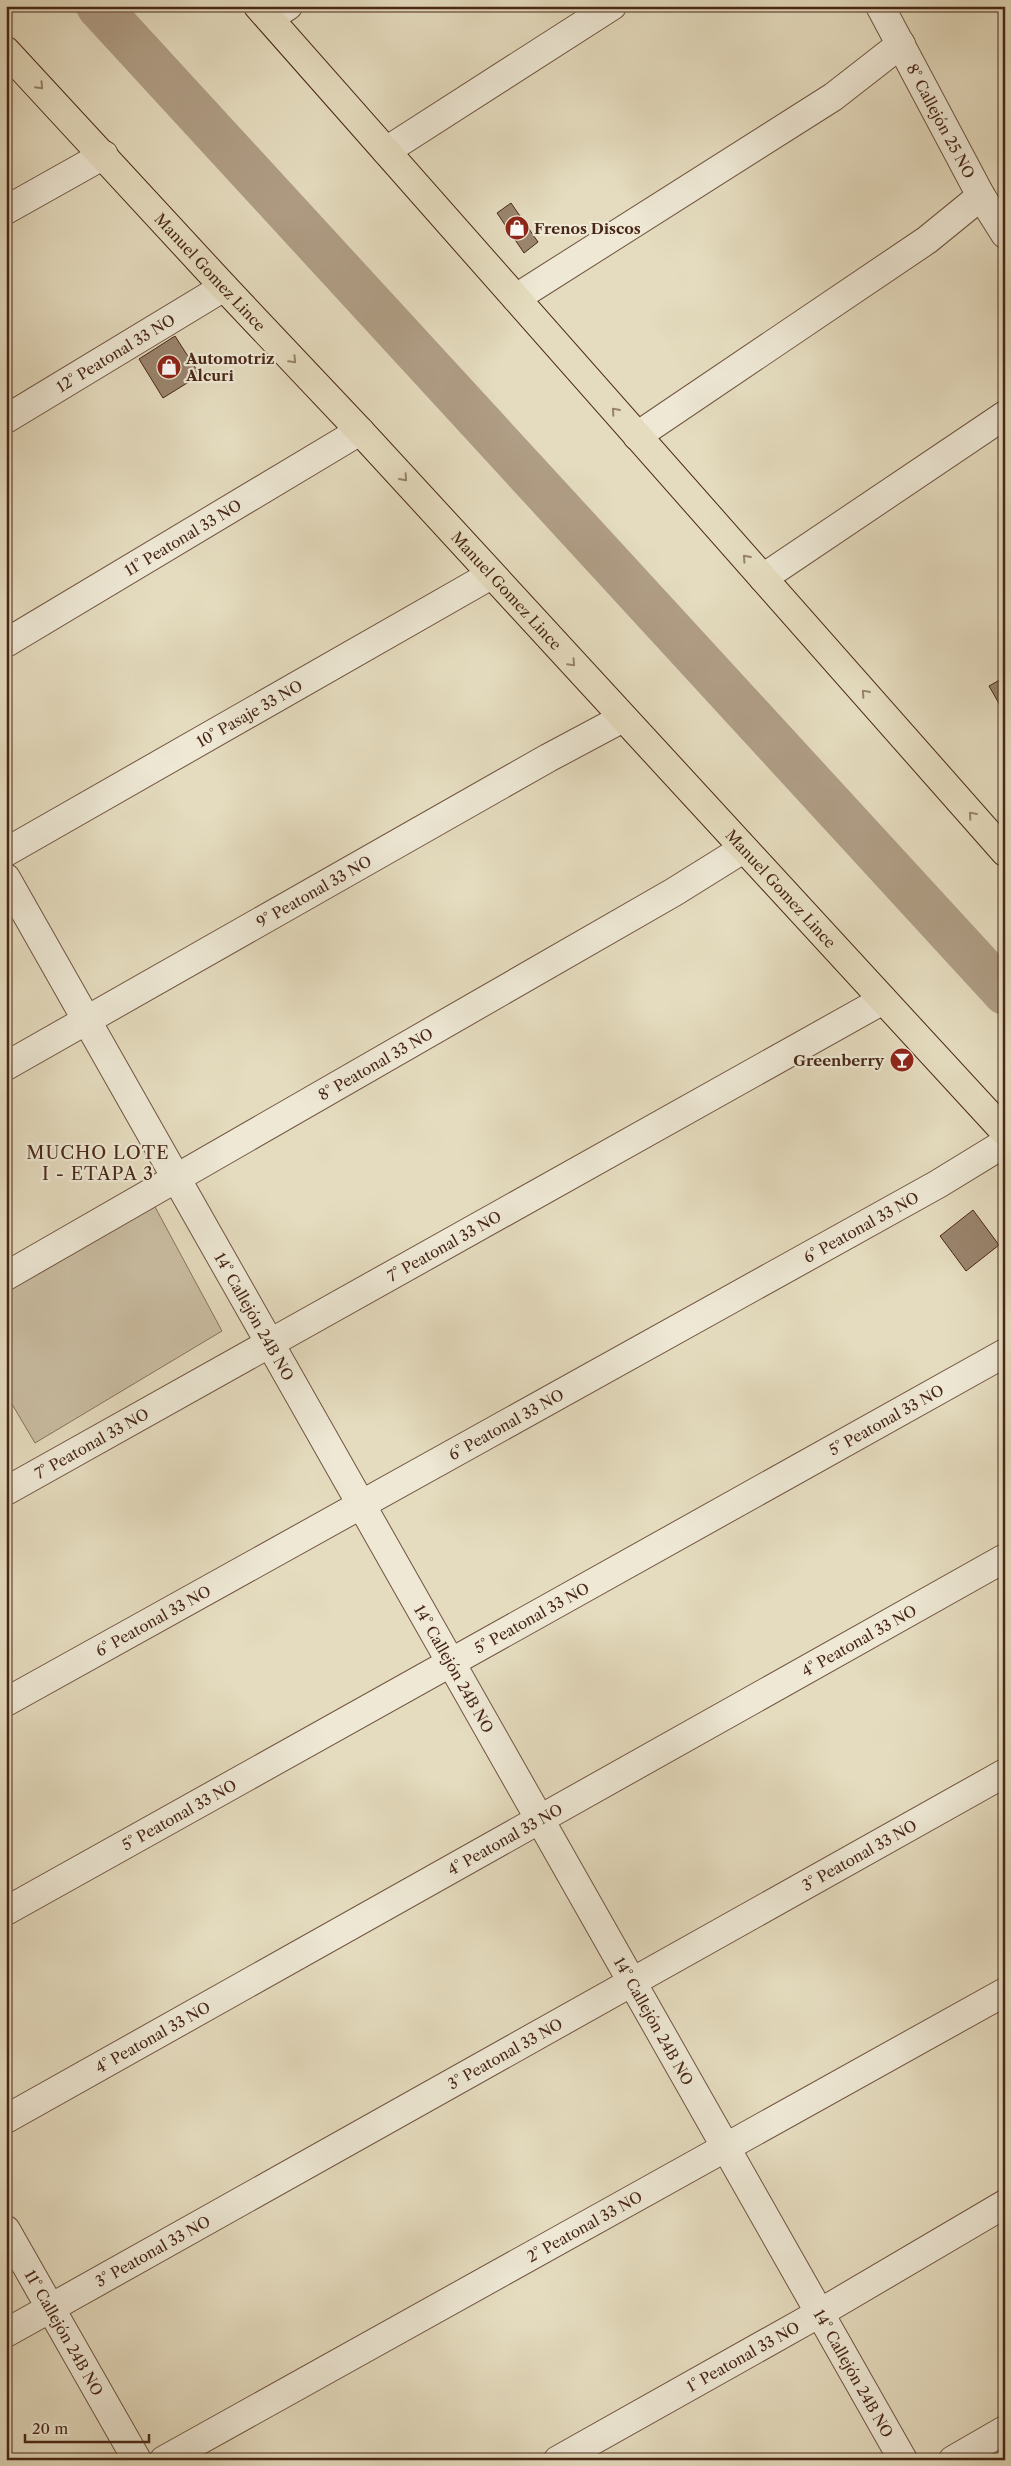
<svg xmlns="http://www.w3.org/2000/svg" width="1011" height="2466" font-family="'Libre Caslon Text',serif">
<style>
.park{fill:#cabda2;stroke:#8a725c}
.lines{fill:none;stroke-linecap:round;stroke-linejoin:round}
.canal{stroke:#b09e86;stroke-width:44}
.building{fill:#9a856e;stroke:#492716}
.minor-casing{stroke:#705440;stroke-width:30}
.major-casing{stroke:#492716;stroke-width:30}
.minor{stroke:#eee8d5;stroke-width:28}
.major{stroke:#e5dcbf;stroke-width:28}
.oneway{stroke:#97826a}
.labels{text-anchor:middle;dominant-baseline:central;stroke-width:4.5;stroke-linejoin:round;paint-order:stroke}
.street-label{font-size:15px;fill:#492716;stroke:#eee8d5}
.poi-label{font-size:15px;font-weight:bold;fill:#492716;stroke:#eee8d5;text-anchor:start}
.quarter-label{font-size:18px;letter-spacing:1px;fill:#492716;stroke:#eee8d5}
</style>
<rect width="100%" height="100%" fill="#e5dcbf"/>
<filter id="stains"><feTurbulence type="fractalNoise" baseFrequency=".004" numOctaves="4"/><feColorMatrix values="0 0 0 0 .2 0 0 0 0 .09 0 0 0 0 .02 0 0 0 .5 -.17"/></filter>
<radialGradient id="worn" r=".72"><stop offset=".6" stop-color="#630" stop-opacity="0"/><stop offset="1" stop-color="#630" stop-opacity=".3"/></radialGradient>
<path class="park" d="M154,1205L222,1331L35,1443L6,1394V1291Z"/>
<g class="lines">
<path class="canal" d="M98,6L1005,993"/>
</g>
<g class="building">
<path d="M511,203L538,242L524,253L497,213Z"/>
<path d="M175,336L200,375L163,398L139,359Z"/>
<path d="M1005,677V714L989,686Z"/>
<path d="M973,1210L999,1245L966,1271L940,1236Z"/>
</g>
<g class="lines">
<defs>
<g id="minor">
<path id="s1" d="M880,6L981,196L1005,234"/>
<path d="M269,18L288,6"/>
<path d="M386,151L612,6"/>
<path d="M6,210L104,155"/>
<path d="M516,298L833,97L901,44"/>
<path id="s2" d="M6,419L224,287"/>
<path d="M637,436L927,240L981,196"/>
<path d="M763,578L1005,415"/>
<path id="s3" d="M6,643L360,431"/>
<path id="s4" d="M6,852L491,575"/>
<path id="s5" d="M6,878L903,2460"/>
<path id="s6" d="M6,1066L548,758L623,718"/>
<path id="s7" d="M6,1276L674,892L743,849"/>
<path id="s8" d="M6,1491L883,1000"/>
<path id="s9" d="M6,1702L938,1184L1005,1143"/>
<path id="s10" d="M6,1911L1005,1353"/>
<path id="s11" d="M6,2119L1005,1558"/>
<path id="s12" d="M6,2230L137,2460"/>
<path id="s13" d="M6,2333L1005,1773"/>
<path id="s14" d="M164,2460L1005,1992"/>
<path id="s15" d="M558,2460L818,2314L1005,2204"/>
<path d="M953,2460L1005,2430"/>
</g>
<g id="major">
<path d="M258,6L1005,852"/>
<path id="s16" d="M6,51L224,287L360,431L1005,1132"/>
</g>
</defs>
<use href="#minor" class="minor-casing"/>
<use href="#major" class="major-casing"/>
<use href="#minor" class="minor"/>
<use href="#major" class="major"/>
</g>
<defs><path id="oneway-chevron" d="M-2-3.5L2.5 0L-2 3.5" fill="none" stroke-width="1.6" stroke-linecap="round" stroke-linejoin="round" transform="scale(1.25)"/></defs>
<g class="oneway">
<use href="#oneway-chevron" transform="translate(40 86) rotate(47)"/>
<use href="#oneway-chevron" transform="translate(293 360) rotate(46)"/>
<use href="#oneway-chevron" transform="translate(615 411) rotate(-131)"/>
<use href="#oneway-chevron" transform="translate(404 478) rotate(48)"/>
<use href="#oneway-chevron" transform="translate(746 558) rotate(-132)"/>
<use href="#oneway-chevron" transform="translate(572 663) rotate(47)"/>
<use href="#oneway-chevron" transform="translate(865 693) rotate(-131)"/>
<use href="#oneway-chevron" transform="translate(972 815) rotate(-131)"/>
</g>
<defs>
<symbol id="shop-disc" viewBox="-11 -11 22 22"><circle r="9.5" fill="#8f2418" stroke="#eee8d5"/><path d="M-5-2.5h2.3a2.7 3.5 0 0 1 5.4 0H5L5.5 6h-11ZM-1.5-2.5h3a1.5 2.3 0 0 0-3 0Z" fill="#fff"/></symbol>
<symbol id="bar-disc" viewBox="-11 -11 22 22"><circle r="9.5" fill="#8f2418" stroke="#eee8d5"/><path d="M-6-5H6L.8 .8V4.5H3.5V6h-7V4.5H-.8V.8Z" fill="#fff"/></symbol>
</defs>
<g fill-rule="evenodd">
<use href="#shop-disc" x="503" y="214" width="28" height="28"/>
<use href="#shop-disc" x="155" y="353" width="28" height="28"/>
<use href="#bar-disc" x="888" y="1046" width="28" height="28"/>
</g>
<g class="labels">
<g class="street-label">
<text stroke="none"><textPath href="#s1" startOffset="130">8° Callejón 25 NO</textPath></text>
<text stroke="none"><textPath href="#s16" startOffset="301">Manuel Gomez Lince</textPath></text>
<text stroke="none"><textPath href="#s2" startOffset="128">12° Peatonal 33 NO</textPath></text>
<text stroke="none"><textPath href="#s3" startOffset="206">11° Peatonal 33 NO</textPath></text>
<text stroke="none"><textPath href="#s16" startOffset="736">Manuel Gomez Lince</textPath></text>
<text stroke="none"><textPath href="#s4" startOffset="280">10° Pasaje 33 NO</textPath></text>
<text stroke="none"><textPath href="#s16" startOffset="1141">Manuel Gomez Lince</textPath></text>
<text stroke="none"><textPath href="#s6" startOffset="354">9° Peatonal 33 NO</textPath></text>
<text stroke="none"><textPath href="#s7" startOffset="426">8° Peatonal 33 NO</textPath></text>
<text stroke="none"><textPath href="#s9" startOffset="978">6° Peatonal 33 NO</textPath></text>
<text stroke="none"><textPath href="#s8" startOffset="502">7° Peatonal 33 NO</textPath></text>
<text stroke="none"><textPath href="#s5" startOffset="504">14° Callejón 24B NO</textPath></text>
<text stroke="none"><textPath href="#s10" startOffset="1008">5° Peatonal 33 NO</textPath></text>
<text stroke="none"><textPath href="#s9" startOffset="572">6° Peatonal 33 NO</textPath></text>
<text stroke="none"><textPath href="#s8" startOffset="98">7° Peatonal 33 NO</textPath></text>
<text stroke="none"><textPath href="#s10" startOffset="602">5° Peatonal 33 NO</textPath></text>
<text stroke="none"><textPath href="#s9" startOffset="168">6° Peatonal 33 NO</textPath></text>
<text stroke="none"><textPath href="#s11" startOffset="978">4° Peatonal 33 NO</textPath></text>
<text stroke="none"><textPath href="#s5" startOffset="909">14° Callejón 24B NO</textPath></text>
<text stroke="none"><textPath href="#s10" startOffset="198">5° Peatonal 33 NO</textPath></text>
<text stroke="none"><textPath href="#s11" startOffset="572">4° Peatonal 33 NO</textPath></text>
<text stroke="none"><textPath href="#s13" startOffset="978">3° Peatonal 33 NO</textPath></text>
<text stroke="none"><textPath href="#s5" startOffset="1314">14° Callejón 24B NO</textPath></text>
<text stroke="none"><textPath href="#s11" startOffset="168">4° Peatonal 33 NO</textPath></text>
<text stroke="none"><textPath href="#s13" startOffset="572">3° Peatonal 33 NO</textPath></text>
<text stroke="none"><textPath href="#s14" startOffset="481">2° Peatonal 33 NO</textPath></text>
<text stroke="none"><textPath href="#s13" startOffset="168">3° Peatonal 33 NO</textPath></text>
<text stroke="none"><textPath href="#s12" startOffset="118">11° Callejón 24B NO</textPath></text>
<text stroke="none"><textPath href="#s15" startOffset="212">1° Peatonal 33 NO</textPath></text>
<text stroke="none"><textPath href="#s5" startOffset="1719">14° Callejón 24B NO</textPath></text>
</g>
<g class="poi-label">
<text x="534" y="228">Frenos Discos</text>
<text x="186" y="358">Automotriz<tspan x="186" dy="17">Alcuri</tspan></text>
<text x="884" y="1060" text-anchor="end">Greenberry</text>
</g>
<g class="quarter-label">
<text x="98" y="1153">MUCHO LOTE<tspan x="98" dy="21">I - ETAPA 3</tspan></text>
</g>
</g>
<rect width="1011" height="2466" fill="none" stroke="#e5dcbf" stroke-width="25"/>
<rect x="8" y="8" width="996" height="2451" fill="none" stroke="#492716" stroke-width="2.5"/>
<rect x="12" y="12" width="986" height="2441" fill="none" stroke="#492716"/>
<path d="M25 2434v8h124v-8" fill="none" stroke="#492716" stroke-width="2.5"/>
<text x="32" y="2434" font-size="15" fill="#492716" stroke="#eee8d5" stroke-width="4" paint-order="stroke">20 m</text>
<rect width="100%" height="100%" filter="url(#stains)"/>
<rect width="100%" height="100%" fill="url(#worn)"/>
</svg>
